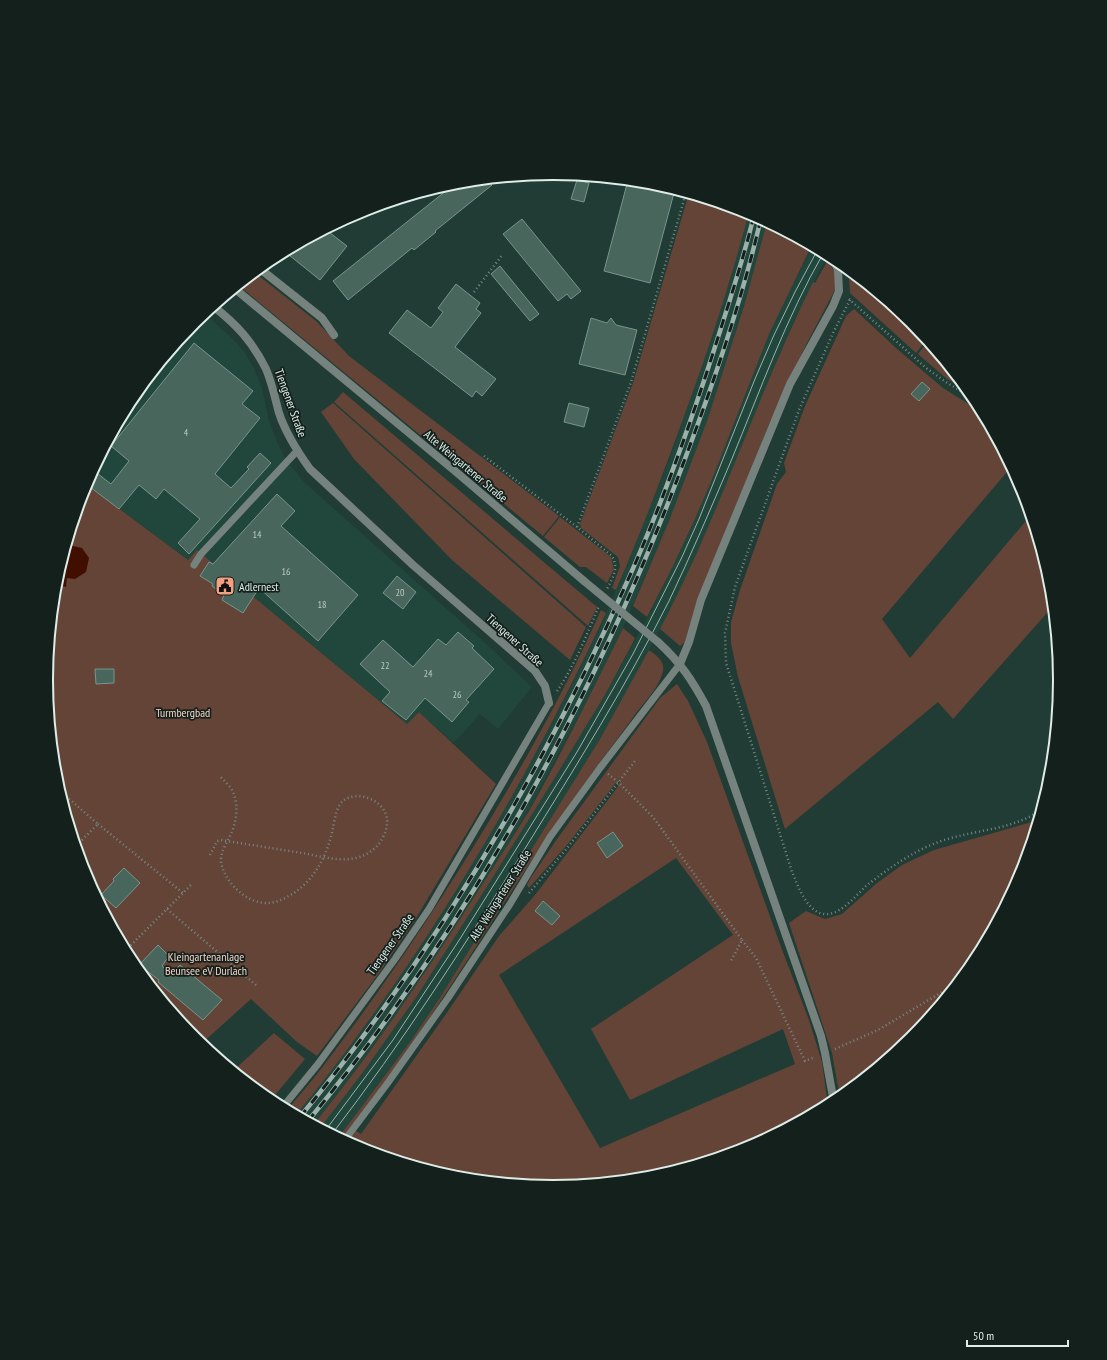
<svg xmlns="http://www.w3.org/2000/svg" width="1107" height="1360" font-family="'PT Sans Narrow',sans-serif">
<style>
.built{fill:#21463c}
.green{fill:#654438;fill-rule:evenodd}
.water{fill:#400f00}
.building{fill:#49665d;stroke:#77958c}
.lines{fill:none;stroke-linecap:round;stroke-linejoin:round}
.path{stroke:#748a84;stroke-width:2.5;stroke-dasharray:1 3;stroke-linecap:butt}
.service{stroke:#75827e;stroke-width:7}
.minor{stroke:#75827e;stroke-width:8}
.tram{stroke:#9db1ab;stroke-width:1}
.rail-casing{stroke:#9db1ab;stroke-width:4.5}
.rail{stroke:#14201c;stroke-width:3;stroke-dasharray:9;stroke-linecap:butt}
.minor-bridge{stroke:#75827e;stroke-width:8}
.labels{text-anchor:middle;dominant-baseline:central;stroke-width:3.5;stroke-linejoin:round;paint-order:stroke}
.number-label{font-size:10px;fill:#b9cbc5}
.street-label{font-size:12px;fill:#deede8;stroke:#14201c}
.poi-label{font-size:12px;fill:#deede8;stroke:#14201c;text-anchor:start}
.park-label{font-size:12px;fill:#f5d1c5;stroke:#14201c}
.rim{fill:none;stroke:#deede8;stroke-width:2}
</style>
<rect width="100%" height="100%" fill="#203c34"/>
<g class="built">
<path d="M749,212L767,222L744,306L707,421L669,521L623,628L587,701L529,810L489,875L417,986L349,1079L314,1124L296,1115L323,1081L364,1028L417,949L470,867L490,834L560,708L602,623L634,548L672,452L730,281Z"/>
<path d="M813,246L816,248L824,262L796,317L779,355L734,468L693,563L668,615L633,680L600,739L548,823L439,999L410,1042L338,1138L320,1128L364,1071L417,996L483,893L606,693L652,609L695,519L713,477L769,334L781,308Z"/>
<path d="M204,313L232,338L243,350L254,368L262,388L269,420L277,442L285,458L305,483L483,641L532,687L498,729L480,714L454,743L419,712L407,724L197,551L188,560L86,484L132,398L195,321Z"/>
</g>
<g class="green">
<path d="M689,193L749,212C736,263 720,313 703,363C676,440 648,516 616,590L612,588L620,566L618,557L581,528L580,524L633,383Z"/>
<path d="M767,222L812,245L769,334L713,477L695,519L672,568L647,617L633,606L669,521L707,421L744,306Z"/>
<path d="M828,260L835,273L836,288L807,343L769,424L696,604L685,642L680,646L660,629C719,517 757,395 813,282L815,283Z"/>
<path d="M254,272L316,321L349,356L559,516L543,536L238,285Z"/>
<path d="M852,272L913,321L927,339L916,353L850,293L849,276Z"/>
<path d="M854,309L896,348L943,388L983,413L1012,466L882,619L910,658L1031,515L1051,581L1054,605L953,719L938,702L785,829L738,677L731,643V622L740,590L777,484L786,472L784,463L805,406L846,316Z"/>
<path d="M928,341L970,392L947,379L918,354Z"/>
<path d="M343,392L597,607L588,626L334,402Z"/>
<path d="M333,403L586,627L570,660L452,560L354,459L321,412Z"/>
<path d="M86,484L188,560L197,550L407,724L419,712L496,784L415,920L379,973L317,1056L297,1042L251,999L201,1044L194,1039L131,962L85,874L56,779L46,680L56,581Z"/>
<path d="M560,517L611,557L614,569L607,583L586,567H580L544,537Z"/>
<path d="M601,610L606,613C523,790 420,964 296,1115L287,1110C304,1090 321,1070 336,1049C391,977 441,900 488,823C529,754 569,683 601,610Z"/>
<path d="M623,628L635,638L630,648L606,693L554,779L483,893L417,996L364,1071L320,1128L314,1124C368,1057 417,986 464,913C486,879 508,845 529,811C563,751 593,689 623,628Z"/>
<path d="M649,650C656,655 665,661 663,671C659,689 642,704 632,719C610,748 589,777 568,807C514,884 466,965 413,1042C390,1075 367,1108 341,1139L338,1138L410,1042L439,999L600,739Z"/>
<path d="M677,684L688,701L707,742L781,947L809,1020L822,1062L828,1106L747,1149L652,1178L553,1187L454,1178L359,1149L347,1142L356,1131L361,1134L446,1014L499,936L535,895L617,788L620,781L619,779L567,845L529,888L527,885L530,879L557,839L660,698ZM676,858L733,935L591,1029L630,1100L783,1029L795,1064L600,1148L499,975Z"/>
<path d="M1039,820L1022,874L975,962L912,1039L840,1098L832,1053L789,923L806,911L825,919L842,914L877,883L902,865L934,850Z"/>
<path d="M274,1033L305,1059L270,1101L233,1071Z"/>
</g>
<path class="water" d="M69,537H71L69,545L82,548L89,558L86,572L75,579L67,578L66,587L55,584Z"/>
<g class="building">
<path d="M487,179L492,185L435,231L436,232L414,250L412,248L348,300L333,281L457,182Z"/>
<path d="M577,180L589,183L584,202L571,199Z"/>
<path d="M628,180L653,182L675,189L650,283L604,271Z"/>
<path d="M522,219L581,291L571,299L567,294L558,301L503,234Z"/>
<path d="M325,229L347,246L320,280L284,251Z"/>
<path d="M500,266L539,314L530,321L491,274Z"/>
<path d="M456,284L480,303L476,309L481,313L455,347L496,379L482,396L476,391L472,397L389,333L407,310L431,328L443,312L438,308Z"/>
<path d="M591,318L607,323L611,318L616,325L637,330L625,375L579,364Z"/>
<path d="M194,343L253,391L242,404L260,418L215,474L231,488L249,469L247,467L260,453L271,463L189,554L178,543L200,519L164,489L156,499L139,485L119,509L86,484L93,470L111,484L129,461L111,446Z"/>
<path d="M922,382L930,389L919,401L911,394Z"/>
<path d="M569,403L589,408L584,427L564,422Z"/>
<path d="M277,494L295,511L281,526L358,595L318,641L259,588L243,613L222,600L224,595L212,586L213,584L200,576L209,562L213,564Z"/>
<path d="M397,576L416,592L403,609L383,593Z"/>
<path d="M458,632L474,646L472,648L494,669L466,700L469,702L452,722L425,698L406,720L382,701L390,692L360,664L383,640L413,667L438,639L446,645Z"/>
<path d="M95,669H114V683L96,684Z"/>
<path d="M613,832L623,846L607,858L597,843Z"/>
<path d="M124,868L140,883L116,908L101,895L114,881L113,879Z"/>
<path d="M543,901L560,916L552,925L535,911Z"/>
<path d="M158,945L169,956L162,966L171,974L180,965L222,1000L203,1020L158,982L159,980L139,965Z"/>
</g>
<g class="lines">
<g class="path">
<path d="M474,292L503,254"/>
<path d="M849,299L926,368L946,382L977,401"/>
<path d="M850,300L833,333L799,410L735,587L725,633L726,663L792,872C798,886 807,912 824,914C830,915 836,912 841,909C850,903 858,894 866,886C880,875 895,864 911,855C926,846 942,840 959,836C987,829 1018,827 1042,809"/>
<path d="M484,456L577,527L612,556C619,569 613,577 607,589"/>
<path d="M577,527L631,382L686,193"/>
<path d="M557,691C575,665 587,634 599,606"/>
<path d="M608,774L618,782L653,817L742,940L731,961"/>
<path d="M60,791L98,824L76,846"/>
<path d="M98,824L183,893"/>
<path d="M210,855L217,841L221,840L227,841C252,845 277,849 302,853C319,856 338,862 356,858C368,855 378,848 383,837C402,801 350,784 339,806C335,814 334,824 332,832C326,859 312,884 287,897C275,904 263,905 250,899C237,893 223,876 221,862C220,853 226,844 230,836C237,822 240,801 230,787C227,783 223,780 220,776"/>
<path d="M529,893L568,847L635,761"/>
<path d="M167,909L256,985"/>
<path d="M742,940L756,958L805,1061L815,1057"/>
<path d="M125,951L191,885"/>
<path d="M835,1049L878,1030L959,982"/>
</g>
<g class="service">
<path d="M194,565L201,554L297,451"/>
<path d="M282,1108L318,1064L395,959L429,909L549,703"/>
<path d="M344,1141L387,1084L448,998L510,904L550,837L600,768L680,664"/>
</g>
<g class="minor">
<path d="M259,268L322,318L334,335"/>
<path d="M234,288L455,471L584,581"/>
<path d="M213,306C237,325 252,341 266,369C272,383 275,398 279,413C286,434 297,451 310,469L413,565L535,671L545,686L549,703"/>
<path d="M658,642C681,663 692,680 706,706L821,1036L825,1053L834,1103"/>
<path d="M680,664L689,642L701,600L790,384L833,306L839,291L838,270L832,256"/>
</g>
<g class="tram">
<path d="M325,1131L393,1040L458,942L577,752L633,654L682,557L699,519L755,379L774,335L795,292L818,249"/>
<path d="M332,1134C403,1042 464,946 526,847C576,766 626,686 669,601C691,555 711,508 731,461C760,391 786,318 824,252"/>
</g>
<defs>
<g id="rail">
<path d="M300,1117C433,955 542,773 627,582C664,500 694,414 721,328C733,290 745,253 754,215"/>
<path d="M308,1121C471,924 601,688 689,448C717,373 743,296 761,218"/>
</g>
</defs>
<use href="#rail" class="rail-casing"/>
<use href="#rail" class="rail"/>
<path class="minor-bridge" d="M584,581L658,642"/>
</g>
<defs>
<symbol id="civic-square" viewBox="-11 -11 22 22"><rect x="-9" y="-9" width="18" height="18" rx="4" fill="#f39f82" stroke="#14201c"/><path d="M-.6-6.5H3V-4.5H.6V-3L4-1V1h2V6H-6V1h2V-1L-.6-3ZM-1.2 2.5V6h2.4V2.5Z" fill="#111"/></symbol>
</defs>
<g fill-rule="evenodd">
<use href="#civic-square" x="214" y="575" width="22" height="22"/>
</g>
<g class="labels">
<g class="number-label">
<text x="186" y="432">4</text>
<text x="257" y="534">14</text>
<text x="286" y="571">16</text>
<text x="400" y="592">20</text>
<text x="322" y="604">18</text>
<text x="385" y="665">22</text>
<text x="428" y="673">24</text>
<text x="457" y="694">26</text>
</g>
<g class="street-label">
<text transform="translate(291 403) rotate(70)">Tiengener Straße</text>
<text transform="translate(466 466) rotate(40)">Alte Weingartener Straße</text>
<text transform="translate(515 640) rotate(42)">Tiengener Straße</text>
<text transform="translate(500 895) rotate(-58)">Alte Weingartener Straße</text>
<text transform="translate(390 944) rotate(-55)">Tiengener Straße</text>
</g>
<g class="poi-label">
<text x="239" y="586">Adlernest</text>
</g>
<g class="park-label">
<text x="183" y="712">Turmbergbad</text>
<text x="206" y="956">Kleingartenanlage<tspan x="206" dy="14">Beunsee eV Durlach</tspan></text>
</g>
</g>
<path d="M0 0H1107V1360H0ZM53 680a500 500 0 1 1 1000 0a500 500 0 1 1-1000 0Z" fill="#14201c" fill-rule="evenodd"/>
<path class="rim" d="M53 680a500 500 0 1 1 1000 0a500 500 0 1 1-1000 0Z"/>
<path d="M967 1340v6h101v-6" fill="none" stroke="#deede8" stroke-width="2"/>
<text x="973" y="1340" font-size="12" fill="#deede8" stroke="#14201c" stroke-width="3" paint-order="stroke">50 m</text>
</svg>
